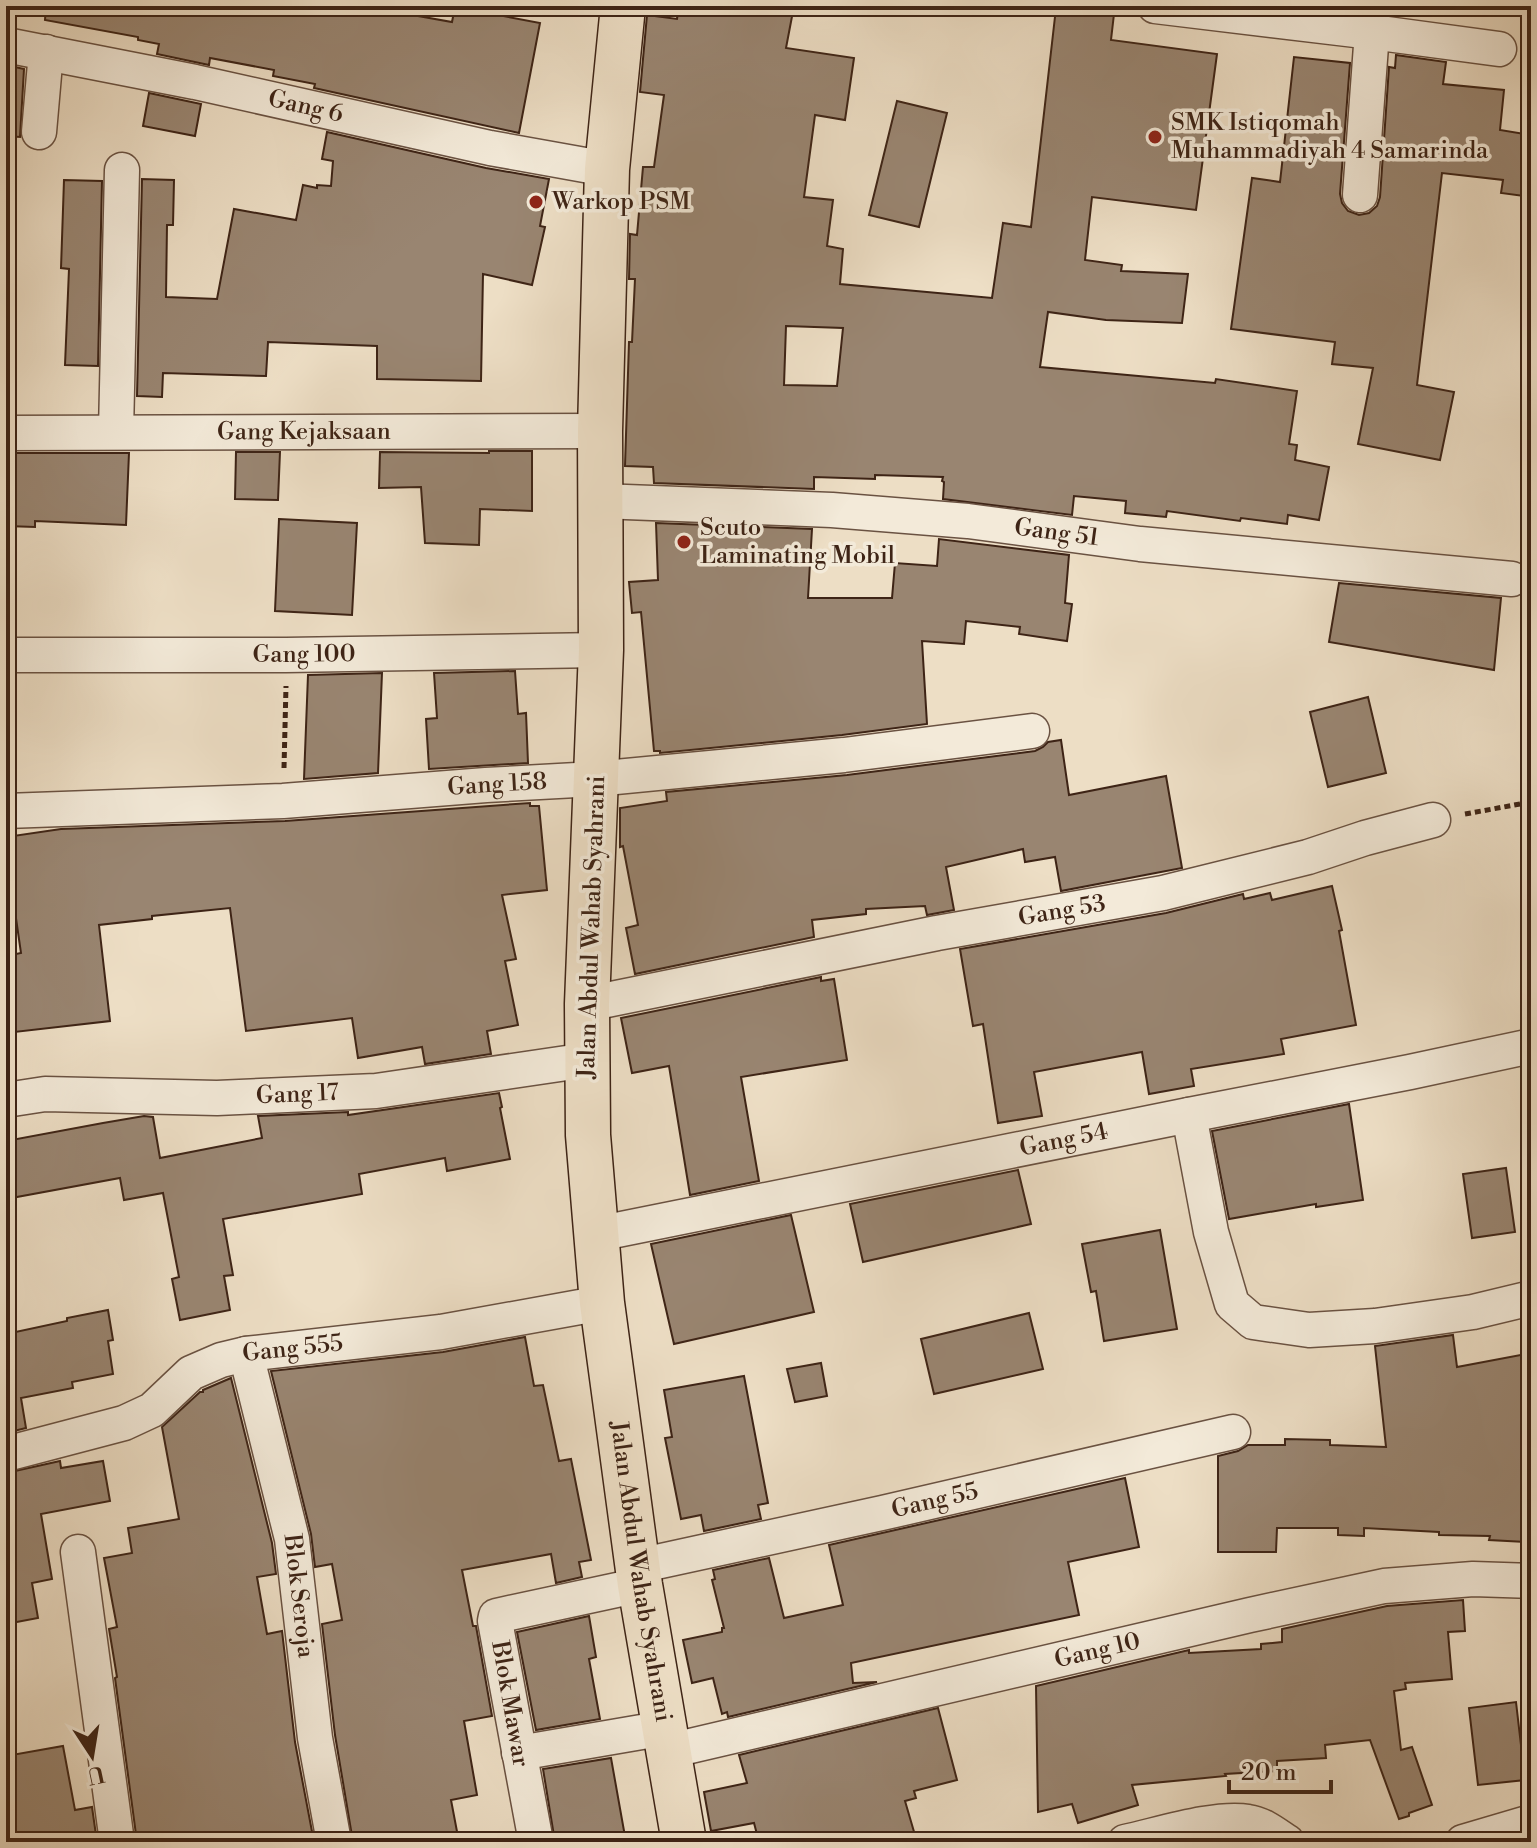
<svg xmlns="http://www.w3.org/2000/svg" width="1537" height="1848" font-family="'Libre Bodoni',serif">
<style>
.building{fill:#998571;stroke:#3e2416;stroke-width:2;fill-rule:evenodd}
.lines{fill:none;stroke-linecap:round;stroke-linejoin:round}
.minor-casing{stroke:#6a5242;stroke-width:37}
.highway-casing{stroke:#3e2416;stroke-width:47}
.path{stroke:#3e2416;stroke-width:5;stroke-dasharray:6 4;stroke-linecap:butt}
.minor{stroke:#f3ead9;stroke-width:34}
.highway{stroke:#eddec5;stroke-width:44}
.poi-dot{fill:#8f2418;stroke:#f3ead9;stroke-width:3}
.labels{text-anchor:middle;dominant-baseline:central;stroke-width:7;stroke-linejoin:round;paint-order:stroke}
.street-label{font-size:24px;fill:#3e2416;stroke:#f3ead9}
.poi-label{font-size:24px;fill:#3e2416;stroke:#f3ead9;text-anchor:start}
</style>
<rect width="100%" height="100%" fill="#eddec5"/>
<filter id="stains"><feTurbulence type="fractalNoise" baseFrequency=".0025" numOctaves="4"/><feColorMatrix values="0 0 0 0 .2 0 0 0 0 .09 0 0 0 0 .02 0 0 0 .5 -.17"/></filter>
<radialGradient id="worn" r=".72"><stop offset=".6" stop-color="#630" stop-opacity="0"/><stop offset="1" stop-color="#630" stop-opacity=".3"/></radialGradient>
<g class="building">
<path d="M46,6H362L452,22L455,7L540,23L519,133L314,88L315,84L273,76L274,70L210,58L209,65L157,54L159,44L138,40V37L45,20Z"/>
<path d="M679,6H794L786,48L854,58L845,120L815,115L804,197L833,200L827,246L843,249L840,284L992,298L1003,223L1031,227L1056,8L1114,14L1111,40L1217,54L1196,210L1092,197L1085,260L1122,265L1121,271L1188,274L1182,323L1106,320L1048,312L1040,367L1215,383L1216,379L1297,391L1289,444L1297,445L1295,460L1329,467L1319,520L1288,515L1287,524L1241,518L1240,521L1167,511L1166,517L1125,513L1126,501L1074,496L1072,515L943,499L944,482L942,481L943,477L875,475V479L814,477V489L654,483L653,467L625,466L629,342H632L635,279H629L630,234L637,235L643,167H654L664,95L640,92L647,15L677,19ZM786,326L843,328L837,386L784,385Z"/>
<path d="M1396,55L1446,62L1443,84L1504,90L1500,130L1531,135V197L1501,193L1503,180L1442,173L1417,385L1454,392L1440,460L1358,444L1373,368L1332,364L1335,342L1231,329L1252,178L1280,182L1294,57L1350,63L1340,194L1342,203L1348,211L1359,215L1369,213L1377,206L1380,197L1389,67L1395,68Z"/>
<path d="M6,65L24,69L20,137L6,136Z"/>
<path d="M149,93L201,104L195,136L143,126Z"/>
<path d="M897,101L947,113L919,227L869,215Z"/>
<path d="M327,132L486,168L549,179L540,226L545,227L532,285L483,274L481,381L377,379V346L268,342L266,376L163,373L162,397L137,396L142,179L174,180L173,225H167L166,297L217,299L234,209L296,220L303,185L317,188V185L331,186L333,161L322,159Z"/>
<path d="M64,180L102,181L98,366L65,365L69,269L61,268Z"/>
<path d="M489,451H532V511L480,509L479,545L425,543L421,487L379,488L380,452L489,453Z"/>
<path d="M236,452H280L278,500L235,499Z"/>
<path d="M6,453H129L126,525L35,521V527L6,526Z"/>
<path d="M279,519L357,523L352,615L275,611Z"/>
<path d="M656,523L812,529L808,598H892L895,563L937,566L939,539L1069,555L1065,603L1072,604L1067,641L1019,634L1020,627L966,621L964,644L922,641L927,724L842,735L660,753V751H654L641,612L632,613L629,582L658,580Z"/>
<path d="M1339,583L1501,598L1494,670L1329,642Z"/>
<path d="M515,671L518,714L526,713L528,763L429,769L426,719L437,718L434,673Z"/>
<path d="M382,673L378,773L304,779L308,675Z"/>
<path d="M1368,697L1386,773L1328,787L1310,712Z"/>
<path d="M1061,740L1069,795L1166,776L1182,868L1061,891L1055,857L1025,862L1023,849L946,867L954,910L927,915L925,906L866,909V914L812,920L814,937L635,974L626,928L638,925L623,846L620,847V808L667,801L666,792L847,775L1035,751L1043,747L1048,742Z"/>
<path d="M530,803V806H539L547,890L502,895L516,959L505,961L518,1025L487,1031L491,1054L425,1064L422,1047L358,1058L352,1018L246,1031L230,908L152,916V919L99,925L110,1021L6,1033V956L21,953L6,849V837L61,829L285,821Z"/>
<path d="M1332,886L1342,930L1339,931L1356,1025L1281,1039L1284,1054L1191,1069L1194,1086L1149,1094L1142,1052L1034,1072L1042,1116L998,1123L983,1024L973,1026L960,949L1166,913L1243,894L1244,899L1270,893L1272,900Z"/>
<path d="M821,977V981L834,979L847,1060L741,1077L759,1181L690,1195L669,1066L632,1073L621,1018Z"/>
<path d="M499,1093L502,1107L500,1108L510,1159L447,1171L445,1158L359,1174L362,1194L223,1219L233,1275L224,1276L230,1310L180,1320L172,1279L179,1277L163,1193L124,1200L120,1178L6,1199V1141L103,1123L144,1116L153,1117L160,1158L262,1138L258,1116L348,1112V1115Z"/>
<path d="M1349,1104L1363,1200L1316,1207V1204L1229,1219L1212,1131Z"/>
<path d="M1506,1168L1515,1232L1472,1238L1463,1174Z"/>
<path d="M1018,1170L1031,1224L863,1262L850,1204Z"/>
<path d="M791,1215L814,1312L674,1344L651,1244Z"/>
<path d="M1160,1230L1177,1329L1104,1341L1096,1291L1091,1292L1082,1244Z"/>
<path d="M108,1310L113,1340L108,1341L113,1374L72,1382L73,1388L21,1398L26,1428L6,1433V1334L67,1321V1318Z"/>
<path d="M1029,1313L1043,1369L934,1394L921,1339Z"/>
<path d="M1453,1335L1457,1367L1531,1353V1464L1526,1542L1489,1540L1490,1536L1439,1535V1532L1364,1528V1536L1338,1535V1528H1277L1276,1552H1218V1456L1238,1451L1248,1445H1285V1439L1330,1440V1445L1386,1447L1375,1346Z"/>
<path d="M525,1337L534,1386L543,1385L559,1461L571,1459L591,1560L579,1562L582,1577L556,1583L551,1554L462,1570L473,1626H476L492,1716L464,1721L477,1795L451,1800L459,1842H353L335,1735L322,1624L342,1620L332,1564L315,1567L311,1534L271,1371L443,1352Z"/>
<path d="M821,1363L827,1396L795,1402L787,1369Z"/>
<path d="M744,1376L768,1503L758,1505L761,1519L704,1531L701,1515L681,1519L665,1438L672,1437L664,1390Z"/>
<path d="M231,1378L272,1543L276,1574L257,1577L267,1634L282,1631L295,1742L314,1842H232L230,1834L185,1842H137L115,1678L117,1677L109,1629L117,1627L104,1558L132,1553L128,1528L179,1519L162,1427L200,1392H203V1390Z"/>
<path d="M60,1461L61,1468L103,1461L110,1501L41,1514L52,1579L32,1583L38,1618L6,1624V1473Z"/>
<path d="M1125,1478L1139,1547L1068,1562L1079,1615L851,1663L853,1683L877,1682L728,1717L727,1712L722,1714L713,1678L692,1683L683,1640L722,1632V1628H724L712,1580L715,1579L713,1570L769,1558L784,1618L843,1605L829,1545Z"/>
<path d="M1463,1600L1465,1631L1448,1632L1452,1679L1405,1683L1406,1689L1394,1691L1401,1750L1412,1747L1432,1805L1409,1813V1816L1399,1819L1370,1740L1325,1745L1326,1758L1277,1761V1771L1225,1774L1226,1776L1132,1785L1138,1805L1078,1823L1072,1804L1038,1812L1036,1686L1189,1650V1653L1261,1649V1644L1282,1642V1629L1387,1606Z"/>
<path d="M589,1616L596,1657L589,1659L600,1719L536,1730L517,1632Z"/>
<path d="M1516,1702L1525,1780L1478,1785L1469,1708Z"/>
<path d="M938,1708L957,1780L914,1791L916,1798L905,1801L917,1842H759L754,1823L711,1831L704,1792L747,1783L739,1755Z"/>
<path d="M63,1746L75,1810L92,1807L97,1842H20L18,1833L6,1835V1756Z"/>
<path d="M611,1758L626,1842H555L543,1769Z"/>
</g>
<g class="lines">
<defs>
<g id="minor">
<path d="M1155,6L1372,32L1499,49"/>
<path id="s1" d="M6,45L195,82L490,148L607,169"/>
<path d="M39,132L46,52"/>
<path d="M1360,195L1372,32"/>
<path d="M116,432L122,170"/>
<path id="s2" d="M6,433L600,431"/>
<path id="s3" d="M600,501L832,510L968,521L1140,544L1512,579"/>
<path id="s4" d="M6,655H286L601,650"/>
<path id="s5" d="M6,811L283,801L486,785L595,779L844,755L1032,731"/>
<path id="s6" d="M587,1004L937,933L1163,893L1308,857L1365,838L1433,820"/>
<path id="s7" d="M6,1100L45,1094L217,1098L376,1091L587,1060"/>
<path d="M1189,1115L1211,1232L1232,1304L1253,1322L1309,1330L1375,1326L1473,1312L1531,1298"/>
<path id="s8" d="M597,1234L1189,1115L1410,1072L1531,1046"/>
<path id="s9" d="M246,1354L292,1539L315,1738L334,1842"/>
<path id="s10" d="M6,1454L124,1423L152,1410L191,1373L221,1360L246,1354L441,1332L602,1303"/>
<path d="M78,1552L117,1842"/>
<path id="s11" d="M638,1566L882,1513L1233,1432"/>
<path id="s12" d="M669,1751L1250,1615L1384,1586L1473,1579L1531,1581"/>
<path d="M519,1753L665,1728"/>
<path d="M536,1842L495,1621L496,1616L640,1585"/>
<path d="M1125,1842C1158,1835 1217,1816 1248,1822C1263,1824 1275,1834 1287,1842"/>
<path d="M1463,1842L1531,1822"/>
</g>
<g id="highway">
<path id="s13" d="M623,6L607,169L600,431L601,650L587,1004L588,1135L602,1303L640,1585L684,1842"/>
</g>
</defs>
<use href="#minor" class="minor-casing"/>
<use href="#highway" class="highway-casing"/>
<g class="path">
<path d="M284,768L286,686"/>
<path d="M1465,814L1531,802"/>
</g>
<use href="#minor" class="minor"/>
<use href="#highway" class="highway"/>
</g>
<g class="poi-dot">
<circle cx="1155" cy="137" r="8"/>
<circle cx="536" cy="202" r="8"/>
<circle cx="684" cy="542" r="8"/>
</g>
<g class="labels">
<g class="street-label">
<text stroke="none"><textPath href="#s1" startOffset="306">Gang 6</textPath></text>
<text stroke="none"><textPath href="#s2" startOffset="298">Gang Kejaksaan</textPath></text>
<text stroke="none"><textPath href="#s3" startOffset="458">Gang 51</textPath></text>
<text stroke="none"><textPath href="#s4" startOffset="298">Gang 100</textPath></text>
<text stroke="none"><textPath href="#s5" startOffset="492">Gang 158</textPath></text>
<text stroke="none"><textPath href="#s6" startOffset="484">Gang 53</textPath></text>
<text transform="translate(592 927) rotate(-88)">Jalan Abdul Wahab Syahrani</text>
<text stroke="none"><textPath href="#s7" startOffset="292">Gang 17</textPath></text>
<text stroke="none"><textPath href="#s8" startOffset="476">Gang 54</textPath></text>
<text stroke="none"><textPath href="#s10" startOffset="312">Gang 555</textPath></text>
<text stroke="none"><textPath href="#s11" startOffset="304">Gang 55</textPath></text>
<text stroke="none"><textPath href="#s13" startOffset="1570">Jalan Abdul Wahab Syahrani</textPath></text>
<text stroke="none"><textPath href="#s9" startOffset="248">Blok Seroja</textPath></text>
<text stroke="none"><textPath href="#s12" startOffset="440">Gang 10</textPath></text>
<text transform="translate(510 1704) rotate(80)">Blok Mawar</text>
</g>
<g class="poi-label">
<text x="1171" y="123">SMK Istiqomah<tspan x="1171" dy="28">Muhammadiyah 4 Samarinda</tspan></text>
<text x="552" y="202">Warkop PSM</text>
<text x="700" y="528">Scuto<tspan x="700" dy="28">Laminating Mobil</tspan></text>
</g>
</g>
<rect width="1537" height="1848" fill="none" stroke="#eddec5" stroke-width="32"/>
<rect x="8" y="8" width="1521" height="1832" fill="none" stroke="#3e2416" stroke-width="4"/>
<rect x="16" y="16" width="1505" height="1816" fill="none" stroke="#3e2416" stroke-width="2"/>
<g transform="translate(92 1756) rotate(168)" stroke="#f3ead9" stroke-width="6" paint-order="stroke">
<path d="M0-6L14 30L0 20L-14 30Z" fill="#3e2416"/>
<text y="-12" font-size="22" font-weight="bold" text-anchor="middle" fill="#3e2416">U</text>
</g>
<path d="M1229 1780v12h102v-12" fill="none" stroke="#3e2416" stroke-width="4"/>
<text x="1241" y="1780" font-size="24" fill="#3e2416" stroke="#f3ead9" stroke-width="6" paint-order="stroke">20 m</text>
<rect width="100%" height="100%" filter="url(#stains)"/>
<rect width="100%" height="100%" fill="url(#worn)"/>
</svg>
